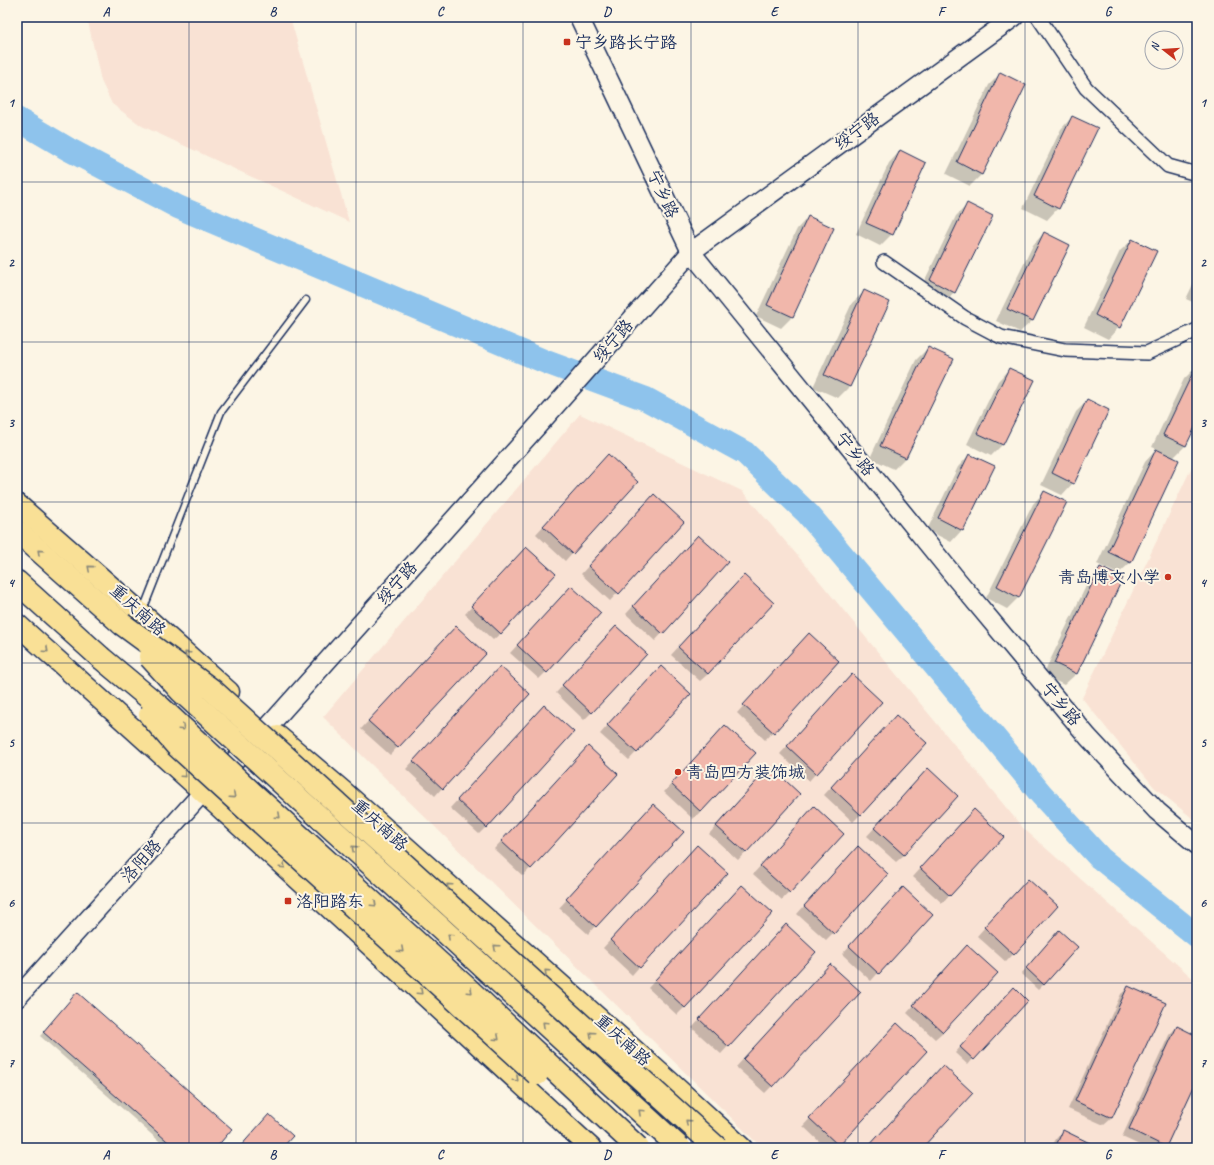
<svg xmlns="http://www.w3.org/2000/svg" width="1214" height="1165" font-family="Caveat,'LXGW WenKai TC',sans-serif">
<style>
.built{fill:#f9e2d4}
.shadow{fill:#0003}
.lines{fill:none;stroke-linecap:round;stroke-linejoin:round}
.river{stroke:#8ec3ec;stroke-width:24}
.building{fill:#f1b7ab;stroke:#1b2f5e}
.lane-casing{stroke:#1b2f5e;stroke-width:9}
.street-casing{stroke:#1b2f5e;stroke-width:16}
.secondary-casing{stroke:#1b2f5e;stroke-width:21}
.primary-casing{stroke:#1b2f5e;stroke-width:23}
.highway-casing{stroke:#1b2f5e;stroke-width:25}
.lane{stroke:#fcf5e5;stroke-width:6}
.street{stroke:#fcf5e5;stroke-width:13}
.secondary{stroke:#fcf5e5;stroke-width:18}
.primary{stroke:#f9e096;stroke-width:20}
.highway{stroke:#f9e096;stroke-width:22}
.highway-bridge-casing{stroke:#1b2f5e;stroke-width:25;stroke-linecap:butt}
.highway-bridge{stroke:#f9e096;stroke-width:22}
.oneway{stroke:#8a887a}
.grid{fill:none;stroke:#1b2f5e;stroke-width:1;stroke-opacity:0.55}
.poi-dot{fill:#c8321e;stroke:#fcf5e5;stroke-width:1.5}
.labels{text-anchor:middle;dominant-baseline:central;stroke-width:4;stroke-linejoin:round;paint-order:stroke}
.poi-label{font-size:17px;fill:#1b2f5e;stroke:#fcf5e5;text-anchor:start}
.street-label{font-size:17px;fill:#1b2f5e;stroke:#fcf5e5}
.neatline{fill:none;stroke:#1b2f5e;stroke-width:1.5}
.grid-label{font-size:13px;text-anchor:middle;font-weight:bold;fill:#1b2f5e}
</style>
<rect width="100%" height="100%" fill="#fcf5e5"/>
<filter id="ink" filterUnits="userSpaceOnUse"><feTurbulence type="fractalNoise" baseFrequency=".025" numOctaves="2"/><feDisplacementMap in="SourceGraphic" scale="8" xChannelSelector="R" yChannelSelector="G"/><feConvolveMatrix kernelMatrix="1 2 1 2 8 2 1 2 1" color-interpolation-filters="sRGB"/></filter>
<g filter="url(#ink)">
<g class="built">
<path d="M87,17H290L349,222L142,126L112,104L101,81Z"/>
<path d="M580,414L742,491L816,577L1023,828L1197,982V1148H762L323,717Z"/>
<path d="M1197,456V822L1154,787L1082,698Z"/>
</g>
<g class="shadow">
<path d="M1000,74L982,174L970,186L946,174L989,85Z"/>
<path d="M1072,117L1058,208L1047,220L1023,208L1061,129Z"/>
<path d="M900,151L892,234L880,246L856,234L889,163Z"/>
<path d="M967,205L954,292L943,304L919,292L956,216Z"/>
<path d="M808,217L792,317L781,328L756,316L797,229Z"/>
<path d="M1044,233L1068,245L1032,321L1020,332L996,321L1033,245Z"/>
<path d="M1132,240L1119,327L1108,339L1084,327L1120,251Z"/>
<path d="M1197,276V304L1186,299Z"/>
<path d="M864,292L888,303L849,387L838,398L813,387L852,303Z"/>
<path d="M928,348L952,360L905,458L894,469L870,458L916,360Z"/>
<path d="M1196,367L1197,368V421L1185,446L1173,458L1178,461L1130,563L1118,574L1097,564L1145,462L1157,449L1152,447L1184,379Z"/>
<path d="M1009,369L1033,381L1002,445L991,456L967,444L998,381Z"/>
<path d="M1087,401L1073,483L1062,495L1041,485L1076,412Z"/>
<path d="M969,455L962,530L951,542L927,530L958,467Z"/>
<path d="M601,463L572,553L565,561L536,534Z"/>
<path d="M1044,492L1019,597L1007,609L986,598L1033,504Z"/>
<path d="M646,503L682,522L610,601L581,574Z"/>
<path d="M691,544L727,562L655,641L626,614Z"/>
<path d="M526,548L501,633L493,640L465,614Z"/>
<path d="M1101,568L1122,579L1076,674L1064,685L1043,675L1089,580Z"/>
<path d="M736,584L708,674L700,681L671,655Z"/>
<path d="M564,595L546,672L539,679L510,653Z"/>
<path d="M448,635L484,654L390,755L361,729Z"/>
<path d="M609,635L592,712L584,720L556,693Z"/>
<path d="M801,642L838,661L765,740L737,713Z"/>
<path d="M493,675L442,788L435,796L406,769Z"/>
<path d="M653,675L690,694L629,760L600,734Z"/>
<path d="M845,683L816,773L809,781L780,754Z"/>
<path d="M537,714L486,827L479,834L450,808Z"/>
<path d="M889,724L861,814L853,822L824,795Z"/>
<path d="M718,734L701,811L693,819L664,792Z"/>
<path d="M581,755L617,774L523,876L494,849Z"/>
<path d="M762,775L799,794L738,860L709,834Z"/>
<path d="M921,777L904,855L896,862L867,836Z"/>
<path d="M646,813L595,926L588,934L559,908Z"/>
<path d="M807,815L843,834L782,900L753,874Z"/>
<path d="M966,818L1003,837L942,903L913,877Z"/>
<path d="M690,854L639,967L632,975L603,948Z"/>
<path d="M850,855L833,933L826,940L797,914Z"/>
<path d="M1020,888L1057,907L1006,962L977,936Z"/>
<path d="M735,894L685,1007L677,1015L648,988Z"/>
<path d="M896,896L878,973L871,981L842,954Z"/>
<path d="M779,933L815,952L721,1054L692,1028Z"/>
<path d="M1054,937L1044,984L1038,990L1021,974Z"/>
<path d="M960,954L943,1032L935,1039L907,1013Z"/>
<path d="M823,973L772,1086L765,1093L736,1067Z"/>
<path d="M1129,987L1112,1118L1104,1125L1068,1109L1121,994Z"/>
<path d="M1008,994L973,1059L968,1065L955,1053Z"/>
<path d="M74,997L215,1148H167L40,1036Z"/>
<path d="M1177,1027L1197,1037V1078L1166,1146L1164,1148H1146L1122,1137L1169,1035Z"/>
<path d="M889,1032L926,1051L836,1148H826L803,1126Z"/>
<path d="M1063,1131L1099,1148H1051L1056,1139Z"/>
</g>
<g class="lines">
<path class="river" d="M17,119L68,149L178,207L546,362L646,399L745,453L808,514L947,680L1041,794L1100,858L1197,936"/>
</g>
<g class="building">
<path d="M1000,72L1026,85L982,175L957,162Z"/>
<path d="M1072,116L1098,128L1059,209L1034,196Z"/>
<path d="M900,150L926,163L893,235L866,223Z"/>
<path d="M967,203L993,216L955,293L930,280Z"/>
<path d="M808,216L834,228L793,317L767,305Z"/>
<path d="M1044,232L1070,245L1033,321L1007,309Z"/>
<path d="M1132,239L1157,251L1120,328L1095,315Z"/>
<path d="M864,290L890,302L850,387L824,375Z"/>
<path d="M928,347L954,359L906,458L880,446Z"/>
<path d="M1196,366L1197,367V423L1186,446L1163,435Z"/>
<path d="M1009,368L1035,380L1003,445L977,433Z"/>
<path d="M1087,399L1109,410L1074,484L1052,473Z"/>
<path d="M1156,449L1179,460L1131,563L1108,552Z"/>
<path d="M608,454L638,482L573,554L543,526Z"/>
<path d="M969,454L995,466L963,531L938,518Z"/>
<path d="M1044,491L1067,502L1019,598L997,586Z"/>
<path d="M654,494L684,522L619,594L588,566Z"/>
<path d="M698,535L728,562L663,634L633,606Z"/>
<path d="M526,547L556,574L501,634L471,606Z"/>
<path d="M1100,567L1123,578L1077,674L1054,663Z"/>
<path d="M744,575L774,603L708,674L678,647Z"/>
<path d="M571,586L601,613L547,673L517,645Z"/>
<path d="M456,626L486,654L398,748L368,721Z"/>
<path d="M616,626L647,654L592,713L562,685Z"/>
<path d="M809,633L839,661L774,733L743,705Z"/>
<path d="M500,666L530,694L443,789L413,761Z"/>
<path d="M661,666L691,694L637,753L607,725Z"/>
<path d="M852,674L882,702L817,774L787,746Z"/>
<path d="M544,705L574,732L487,828L457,800Z"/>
<path d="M896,715L927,743L861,815L831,787Z"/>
<path d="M725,725L756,753L701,812L671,784Z"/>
<path d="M588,746L618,774L531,869L501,841Z"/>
<path d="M770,766L800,794L746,853L716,826Z"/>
<path d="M928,768L958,796L904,855L874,828Z"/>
<path d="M653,804L684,832L596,927L566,899Z"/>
<path d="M814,806L844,834L790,893L760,866Z"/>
<path d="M974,809L1004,837L950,896L920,868Z"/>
<path d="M697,845L728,873L640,968L610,940Z"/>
<path d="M858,846L888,874L834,934L804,906Z"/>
<path d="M1028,879L1058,906L1014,955L984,927Z"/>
<path d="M742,885L773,913L685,1008L655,980Z"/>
<path d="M903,887L933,915L879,974L849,946Z"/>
<path d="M786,924L816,952L729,1047L699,1019Z"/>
<path d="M1059,930L1078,947L1044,985L1026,968Z"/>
<path d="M967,945L998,973L943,1032L913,1005Z"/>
<path d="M830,964L861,992L773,1087L743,1059Z"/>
<path d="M1128,986L1166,1003L1112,1118L1075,1101Z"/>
<path d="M1014,987L1028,1001L974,1060L960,1047Z"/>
<path d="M77,992L232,1129L216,1148H175L43,1032Z"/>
<path d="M897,1023L927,1051L839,1146L809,1118Z"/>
<path d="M1177,1026L1197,1036V1080L1166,1147L1129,1129Z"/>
<path d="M943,1065L973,1093L922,1148H867Z"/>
<path d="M269,1114L293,1136L282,1148H239Z"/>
<path d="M1063,1130L1100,1148H1055Z"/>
</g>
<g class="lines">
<defs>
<path id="lane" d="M143,610L221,412L306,300"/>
<g id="street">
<path d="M1038,17L1086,88L1168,166L1197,174"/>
<path d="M884,262L965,318L1001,337L1065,350L1147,353L1197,330"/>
</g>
<g id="secondary">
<path d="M579,17L691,252L958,581L1088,737L1157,811L1197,845"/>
<path d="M17,998L203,792L268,727L549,413L691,252L1014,17"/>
</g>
<g id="primary">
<path d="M17,504L141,613L229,692"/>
<path d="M17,624L203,792L591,1148"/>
<path d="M278,736L344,792L669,1081L742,1148"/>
</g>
<g id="highway">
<path d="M17,531L122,624"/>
<path d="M17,582L100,657"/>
</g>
</defs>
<use href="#lane" class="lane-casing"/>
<use href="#street" class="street-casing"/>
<use href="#secondary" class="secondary-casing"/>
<use href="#primary" class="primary-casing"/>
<use href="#highway" class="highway-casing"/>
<use href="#lane" class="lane"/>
<use href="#street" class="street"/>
<use href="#secondary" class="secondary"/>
<use href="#primary" class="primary"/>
<use href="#highway" class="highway"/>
<defs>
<g id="highway-bridge">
<path d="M122,624L212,690L717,1148"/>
<path d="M100,657L160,707L251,792L469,990L638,1148"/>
<path d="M150,657L181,691L443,930L680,1148"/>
<path d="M150,715L176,745L537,1074"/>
</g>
</defs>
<use href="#highway-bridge" class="highway-bridge-casing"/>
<use href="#highway-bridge" class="highway-bridge"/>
</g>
<defs><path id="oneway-chevron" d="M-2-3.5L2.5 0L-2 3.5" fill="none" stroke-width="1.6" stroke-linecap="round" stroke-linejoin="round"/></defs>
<g class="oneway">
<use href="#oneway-chevron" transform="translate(40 552) rotate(-138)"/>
<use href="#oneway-chevron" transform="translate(90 568) rotate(-139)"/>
<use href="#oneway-chevron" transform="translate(46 650) rotate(42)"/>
<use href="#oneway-chevron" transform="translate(187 654) rotate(-138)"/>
<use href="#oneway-chevron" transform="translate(182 728) rotate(43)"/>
<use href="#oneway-chevron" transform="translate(184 775) rotate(42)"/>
<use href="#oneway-chevron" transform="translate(233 796) rotate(42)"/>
<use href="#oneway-chevron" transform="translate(278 816) rotate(42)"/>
<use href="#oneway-chevron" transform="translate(354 848) rotate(-138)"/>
<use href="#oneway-chevron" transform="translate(283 866) rotate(43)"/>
<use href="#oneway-chevron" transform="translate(449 886) rotate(-138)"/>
<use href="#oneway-chevron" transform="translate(374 904) rotate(43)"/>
<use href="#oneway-chevron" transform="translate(450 936) rotate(-137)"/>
<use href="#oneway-chevron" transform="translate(496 947) rotate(-138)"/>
<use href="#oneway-chevron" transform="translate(401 950) rotate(42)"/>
<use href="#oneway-chevron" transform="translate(547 972) rotate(-138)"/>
<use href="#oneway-chevron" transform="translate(470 991) rotate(43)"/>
<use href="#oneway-chevron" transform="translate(420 992) rotate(43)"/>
<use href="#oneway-chevron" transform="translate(545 1024) rotate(-137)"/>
<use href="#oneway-chevron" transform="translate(592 1034) rotate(-138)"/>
<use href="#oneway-chevron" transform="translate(497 1038) rotate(42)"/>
<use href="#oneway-chevron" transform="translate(516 1079) rotate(43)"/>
<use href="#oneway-chevron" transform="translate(641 1112) rotate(-137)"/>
<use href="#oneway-chevron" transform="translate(688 1122) rotate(-138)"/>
</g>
</g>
<path class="grid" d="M189,17V1148M356,17V1148M523,17V1148M691,17V1148M858,17V1148M1025,17V1148M17,182H1197M17,342H1197M17,502H1197M17,663H1197M17,823H1197M17,983H1197"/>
<g class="poi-dot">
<rect x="563" y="38" width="8" height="8" rx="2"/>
<circle cx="1168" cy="577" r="4"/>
<circle cx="678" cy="772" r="4"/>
<rect x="284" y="897" width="8" height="8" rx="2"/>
</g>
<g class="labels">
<g class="poi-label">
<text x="575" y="42">宁乡路长宁路</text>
<text x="1160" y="577" text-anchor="end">青岛博文小学</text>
<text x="686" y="772">青岛四方装饰城</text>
<text x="296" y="901">洛阳路东</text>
</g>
<g class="street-label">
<text transform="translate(857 131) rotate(-36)">绥宁路</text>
<text transform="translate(663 194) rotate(65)">宁乡路</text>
<text transform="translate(613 341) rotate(-49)">绥宁路</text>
<text transform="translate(855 454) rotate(51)">宁乡路</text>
<text transform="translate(397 583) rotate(-48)">绥宁路</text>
<text transform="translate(138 610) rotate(42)">重庆南路</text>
<text transform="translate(1061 704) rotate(50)">宁乡路</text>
<text transform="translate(380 825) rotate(42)">重庆南路</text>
<text transform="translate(141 861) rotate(-48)">洛阳路</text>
<text transform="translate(623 1040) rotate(42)">重庆南路</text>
</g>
</g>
<rect width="1214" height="1165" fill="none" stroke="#fcf5e5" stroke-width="44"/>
<g transform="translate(1164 50) rotate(287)"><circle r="19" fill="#fcf5e5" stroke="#a2a6af"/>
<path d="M0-3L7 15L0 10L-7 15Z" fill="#c8321e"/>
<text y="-6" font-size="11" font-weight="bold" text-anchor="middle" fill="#1b2f5e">N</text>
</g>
<rect x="22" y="22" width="1170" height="1121" class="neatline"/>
<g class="grid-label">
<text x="106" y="16">A</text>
<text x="273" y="16">B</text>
<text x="440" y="16">C</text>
<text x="607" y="16">D</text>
<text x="774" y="16">E</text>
<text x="941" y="16">F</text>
<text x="1108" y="16">G</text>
<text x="11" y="107">1</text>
<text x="1203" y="107">1</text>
<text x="11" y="267">2</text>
<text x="1203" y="267">2</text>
<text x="11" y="427">3</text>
<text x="1203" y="427">3</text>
<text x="11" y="587">4</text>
<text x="1203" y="587">4</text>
<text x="11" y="747">5</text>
<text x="1203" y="747">5</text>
<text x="11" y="907">6</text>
<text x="1203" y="907">6</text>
<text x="11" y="1067">7</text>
<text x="1203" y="1067">7</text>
<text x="106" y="1159">A</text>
<text x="273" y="1159">B</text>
<text x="440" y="1159">C</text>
<text x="607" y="1159">D</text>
<text x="774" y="1159">E</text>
<text x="941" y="1159">F</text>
<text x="1108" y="1159">G</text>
</g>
</svg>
